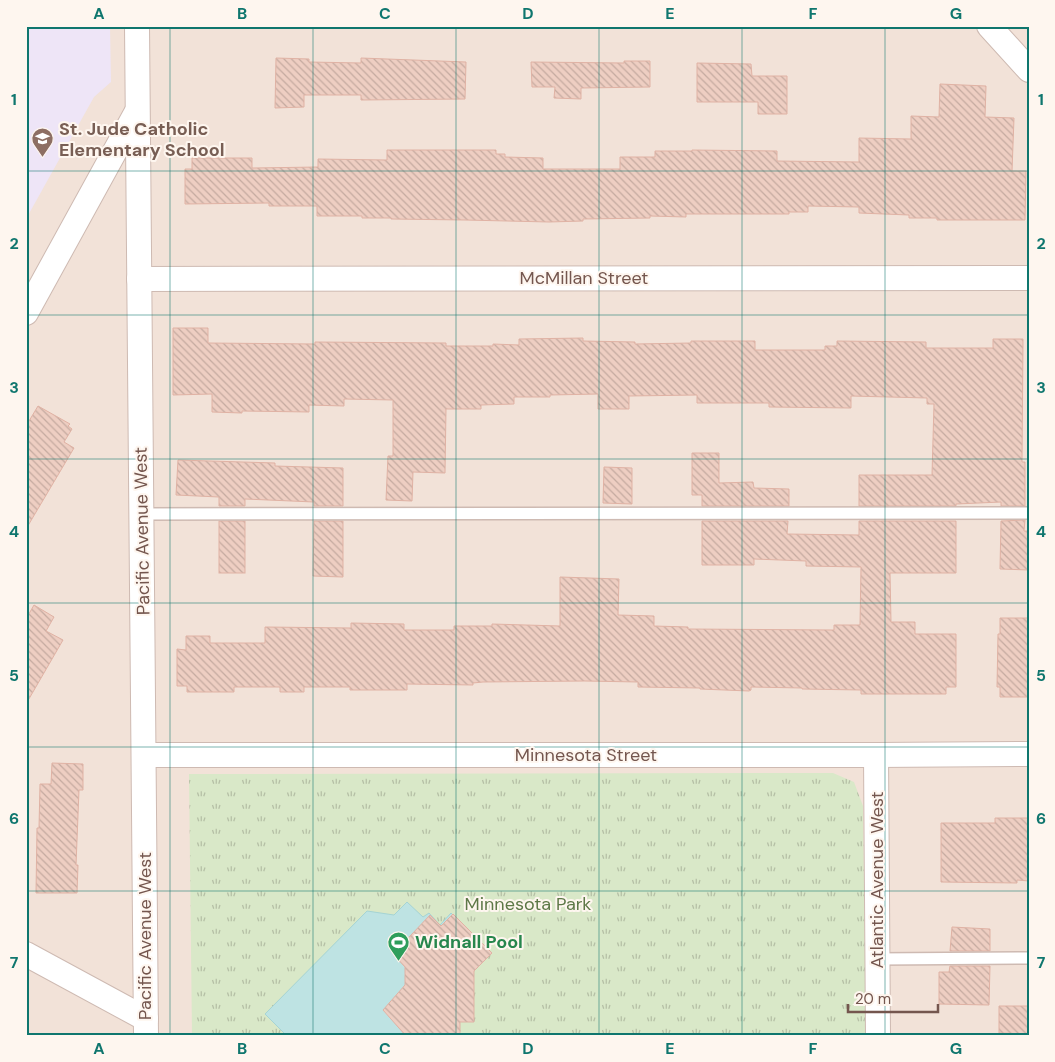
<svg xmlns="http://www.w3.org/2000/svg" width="1055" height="1062" font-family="'DM Sans',sans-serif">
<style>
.residential{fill:#f2e2d8}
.education{fill:#eee5f7}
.park{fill:url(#park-tufts)}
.water{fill:#bee3e3;stroke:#a5d4d4}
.building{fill:url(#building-back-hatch);stroke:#e0b2a4}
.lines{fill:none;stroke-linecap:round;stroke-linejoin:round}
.lane-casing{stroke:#cebab2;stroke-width:14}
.street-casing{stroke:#cebab2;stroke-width:26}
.lane{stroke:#fff;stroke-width:11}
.street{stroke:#fff;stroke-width:24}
.grid{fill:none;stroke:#0f766e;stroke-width:1;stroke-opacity:0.55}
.labels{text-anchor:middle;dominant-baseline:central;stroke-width:4;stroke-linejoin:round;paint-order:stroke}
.education-label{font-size:18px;font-weight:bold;fill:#785e54;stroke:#fef6ef;text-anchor:start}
.street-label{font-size:18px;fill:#74564e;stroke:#fef6ef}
.park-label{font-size:18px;fill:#5d7847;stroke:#fef6ef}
.leisure-label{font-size:18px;font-weight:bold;fill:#27864d;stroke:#fef6ef;text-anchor:start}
.neatline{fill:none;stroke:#0f766e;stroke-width:2}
.grid-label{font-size:16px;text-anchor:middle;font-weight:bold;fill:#0f766e}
</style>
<defs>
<pattern id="park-tufts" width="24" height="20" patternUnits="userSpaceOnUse" patternTransform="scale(1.25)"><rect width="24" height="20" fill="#d9e8c8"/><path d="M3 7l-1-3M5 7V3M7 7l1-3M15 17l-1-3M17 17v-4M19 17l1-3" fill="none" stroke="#b5bfa5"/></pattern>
<pattern id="building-back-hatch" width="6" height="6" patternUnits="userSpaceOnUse" patternTransform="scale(1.25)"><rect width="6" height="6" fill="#eecec2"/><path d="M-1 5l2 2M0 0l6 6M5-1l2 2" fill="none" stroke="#c5aaa0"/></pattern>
</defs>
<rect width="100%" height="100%" fill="#fbf1e9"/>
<rect class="residential" x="26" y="26" width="1003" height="1010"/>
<path class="education" d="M26,26H110L111,82L94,97L26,219Z"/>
<path class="park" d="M833,773L854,782L863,806L866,1036H192L189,774Z"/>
<path class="water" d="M407,902L423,917L429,913L440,925L451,913L489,952L472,970L458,1021V1036H287L265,1014L367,911L394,915Z"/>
<g class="building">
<path d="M276,58L309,59V62L361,63V58L466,62L465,99L361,100V95H304V107L275,108Z"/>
<path d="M624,61H650V87L581,88V99L554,98L555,87H532L531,62L624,63Z"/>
<path d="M697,63L751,64L752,76H787V114H758V102H697Z"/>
<path d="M940,84L986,86L985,117L1014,118L1012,171H1026L1025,220H937V218H909V215L859,213V207L808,206V212H789V214H686V217L650,216V218L583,219V221L549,222L465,220L391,219V218H362V216H317V206H269V203L185,204V169H192V158H252V168L318,167V159L387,160V150H496V154H505V157L543,158V169H620V157H655V151H692V150L777,151V161L859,162V138L911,139V116L939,117Z"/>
<path d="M173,328H208V343L315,344V342L446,343V346H493V344L519,345V339L583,338V341L635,342V344L691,343V341H755V350H825V346H837V341L926,342V348H993V339H1023L1022,462H1025V506H1001V502L956,504V506H859V475H932L934,404H927V398L851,396V408L769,407V403H697V395L629,396V409H598V394L550,395V397H514V404L481,405V409H446L445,473L413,472L412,501L386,500L388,456H393V400L344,399V406L309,405V412L242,411V413L212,412V394L173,395Z"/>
<path d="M38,406L70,424L68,426L72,429L64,442L74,448L26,529V426Z"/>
<path d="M692,453H719V483L753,482L754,488L789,489V506H702V495H692Z"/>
<path d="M178,460L275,463V466L343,468V506H314V502L245,499V506H219V497L176,495Z"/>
<path d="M604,467L632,468V504L603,503Z"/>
<path d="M1025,520L1024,531H1029V570L1000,569L1001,521Z"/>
<rect x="219" y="521" width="26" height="52"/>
<path d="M314,521H343V577L313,576Z"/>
<path d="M702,521H788L787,534L859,535V521H956V573H890L891,622H915V634H956V687H946V694H861V690L802,689V688L751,687V690L749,691L700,689V688L638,687V682L585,681L483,682L473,683V685L407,684V690H350V687H304V692H280V687H234V692H187V686H177V649L186,650V636H210V643H265V627L351,628V623L404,624V630H454V626H492V624L560,626V577L619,579L618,615L654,616V626L688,627V629L834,630V625H860L861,567L806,566V561L754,559V565H702Z"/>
<path d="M34,605L54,617L46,631L63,640L26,704V619Z"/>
<path d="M1000,618H1028V697H1000V687H997L998,634H1000Z"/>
<path d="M52,763L83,764V790H79L76,865H78L77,893H36L37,828H39L40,784H51Z"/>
<path d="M995,818H1029V881L1017,880V883L941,882V823H995Z"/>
<path d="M453,914L492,953L474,971V1022H460V1036H406L383,1010L405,985V967L393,954L430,915L441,926Z"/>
<path d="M952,927L990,929V951H950Z"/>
<path d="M950,966H990L989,1005L939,1004V972H949Z"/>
<path d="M999,1006H1029V1034L999,1033Z"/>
</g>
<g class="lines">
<defs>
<g id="lane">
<path d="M141,514L1029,513"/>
<path d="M878,959L1029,958"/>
</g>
<g id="street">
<path d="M137,26L146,1036"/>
<path d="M989,26L1029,70"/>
<path d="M139,279L1029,278"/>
<path d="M26,313L136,113"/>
<path d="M144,755H876L1029,754"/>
<path d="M876,755L878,1036"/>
<path d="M26,954L146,1019"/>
</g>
</defs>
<use href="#lane" class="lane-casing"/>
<use href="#street" class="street-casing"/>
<use href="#lane" class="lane"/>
<use href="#street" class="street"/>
</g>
<path class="grid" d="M170,26V1036M313,26V1036M456,26V1036M599,26V1036M742,26V1036M885,26V1036M26,171H1029M26,315H1029M26,459H1029M26,603H1029M26,747H1029M26,891H1029"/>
<defs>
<symbol id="school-pin" viewBox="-11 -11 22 30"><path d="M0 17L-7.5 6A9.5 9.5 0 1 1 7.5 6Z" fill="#8d6e63" stroke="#fef6ef"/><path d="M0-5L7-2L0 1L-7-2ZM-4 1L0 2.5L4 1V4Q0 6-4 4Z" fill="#fff"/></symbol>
<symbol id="stadium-pin" viewBox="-11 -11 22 30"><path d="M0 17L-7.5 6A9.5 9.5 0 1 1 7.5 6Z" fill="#2e9e5b" stroke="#fef6ef"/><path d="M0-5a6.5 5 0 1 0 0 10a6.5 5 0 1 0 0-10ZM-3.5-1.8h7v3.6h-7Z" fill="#fff"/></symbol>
</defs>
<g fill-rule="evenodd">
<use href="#school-pin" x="30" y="126" width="25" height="34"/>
<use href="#stadium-pin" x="386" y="930" width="25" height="34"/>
</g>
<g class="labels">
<g class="education-label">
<text x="59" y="129">St. Jude Catholic<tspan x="59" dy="21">Elementary School</tspan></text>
</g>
<g class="street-label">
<text x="584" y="278">McMillan Street</text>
<text transform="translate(142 531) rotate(-91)">Pacific Avenue West</text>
<text x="586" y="755">Minnesota Street</text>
<text transform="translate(877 880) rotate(-90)">Atlantic Avenue West</text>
<text transform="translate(145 936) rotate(-90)">Pacific Avenue West</text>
</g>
<g class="park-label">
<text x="528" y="904">Minnesota Park</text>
</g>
<g class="leisure-label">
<text x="415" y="942">Widnall Pool</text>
</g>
</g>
<rect width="1055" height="1062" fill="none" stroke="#fef6ef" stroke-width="55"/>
<path d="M848 1004v8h90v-8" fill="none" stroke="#74564e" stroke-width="2.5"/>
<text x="855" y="1004" font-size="15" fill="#74564e" stroke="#fef6ef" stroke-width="4" paint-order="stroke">20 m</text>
<rect x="28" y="28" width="1000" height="1006" class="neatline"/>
<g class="grid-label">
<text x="99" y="19">A</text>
<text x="242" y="19">B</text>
<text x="385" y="19">C</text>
<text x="528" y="19">D</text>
<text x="670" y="19">E</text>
<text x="813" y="19">F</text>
<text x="956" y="19">G</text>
<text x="14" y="105">1</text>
<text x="1041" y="105">1</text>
<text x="14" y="249">2</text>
<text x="1041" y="249">2</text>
<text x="14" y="393">3</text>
<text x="1041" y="393">3</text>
<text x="14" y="537">4</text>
<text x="1041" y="537">4</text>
<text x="14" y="681">5</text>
<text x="1041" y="681">5</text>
<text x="14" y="824">6</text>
<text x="1041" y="824">6</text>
<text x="14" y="968">7</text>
<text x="1041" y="968">7</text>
<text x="99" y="1054">A</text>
<text x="242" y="1054">B</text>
<text x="385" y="1054">C</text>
<text x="528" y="1054">D</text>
<text x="670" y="1054">E</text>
<text x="813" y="1054">F</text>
<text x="956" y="1054">G</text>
</g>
</svg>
